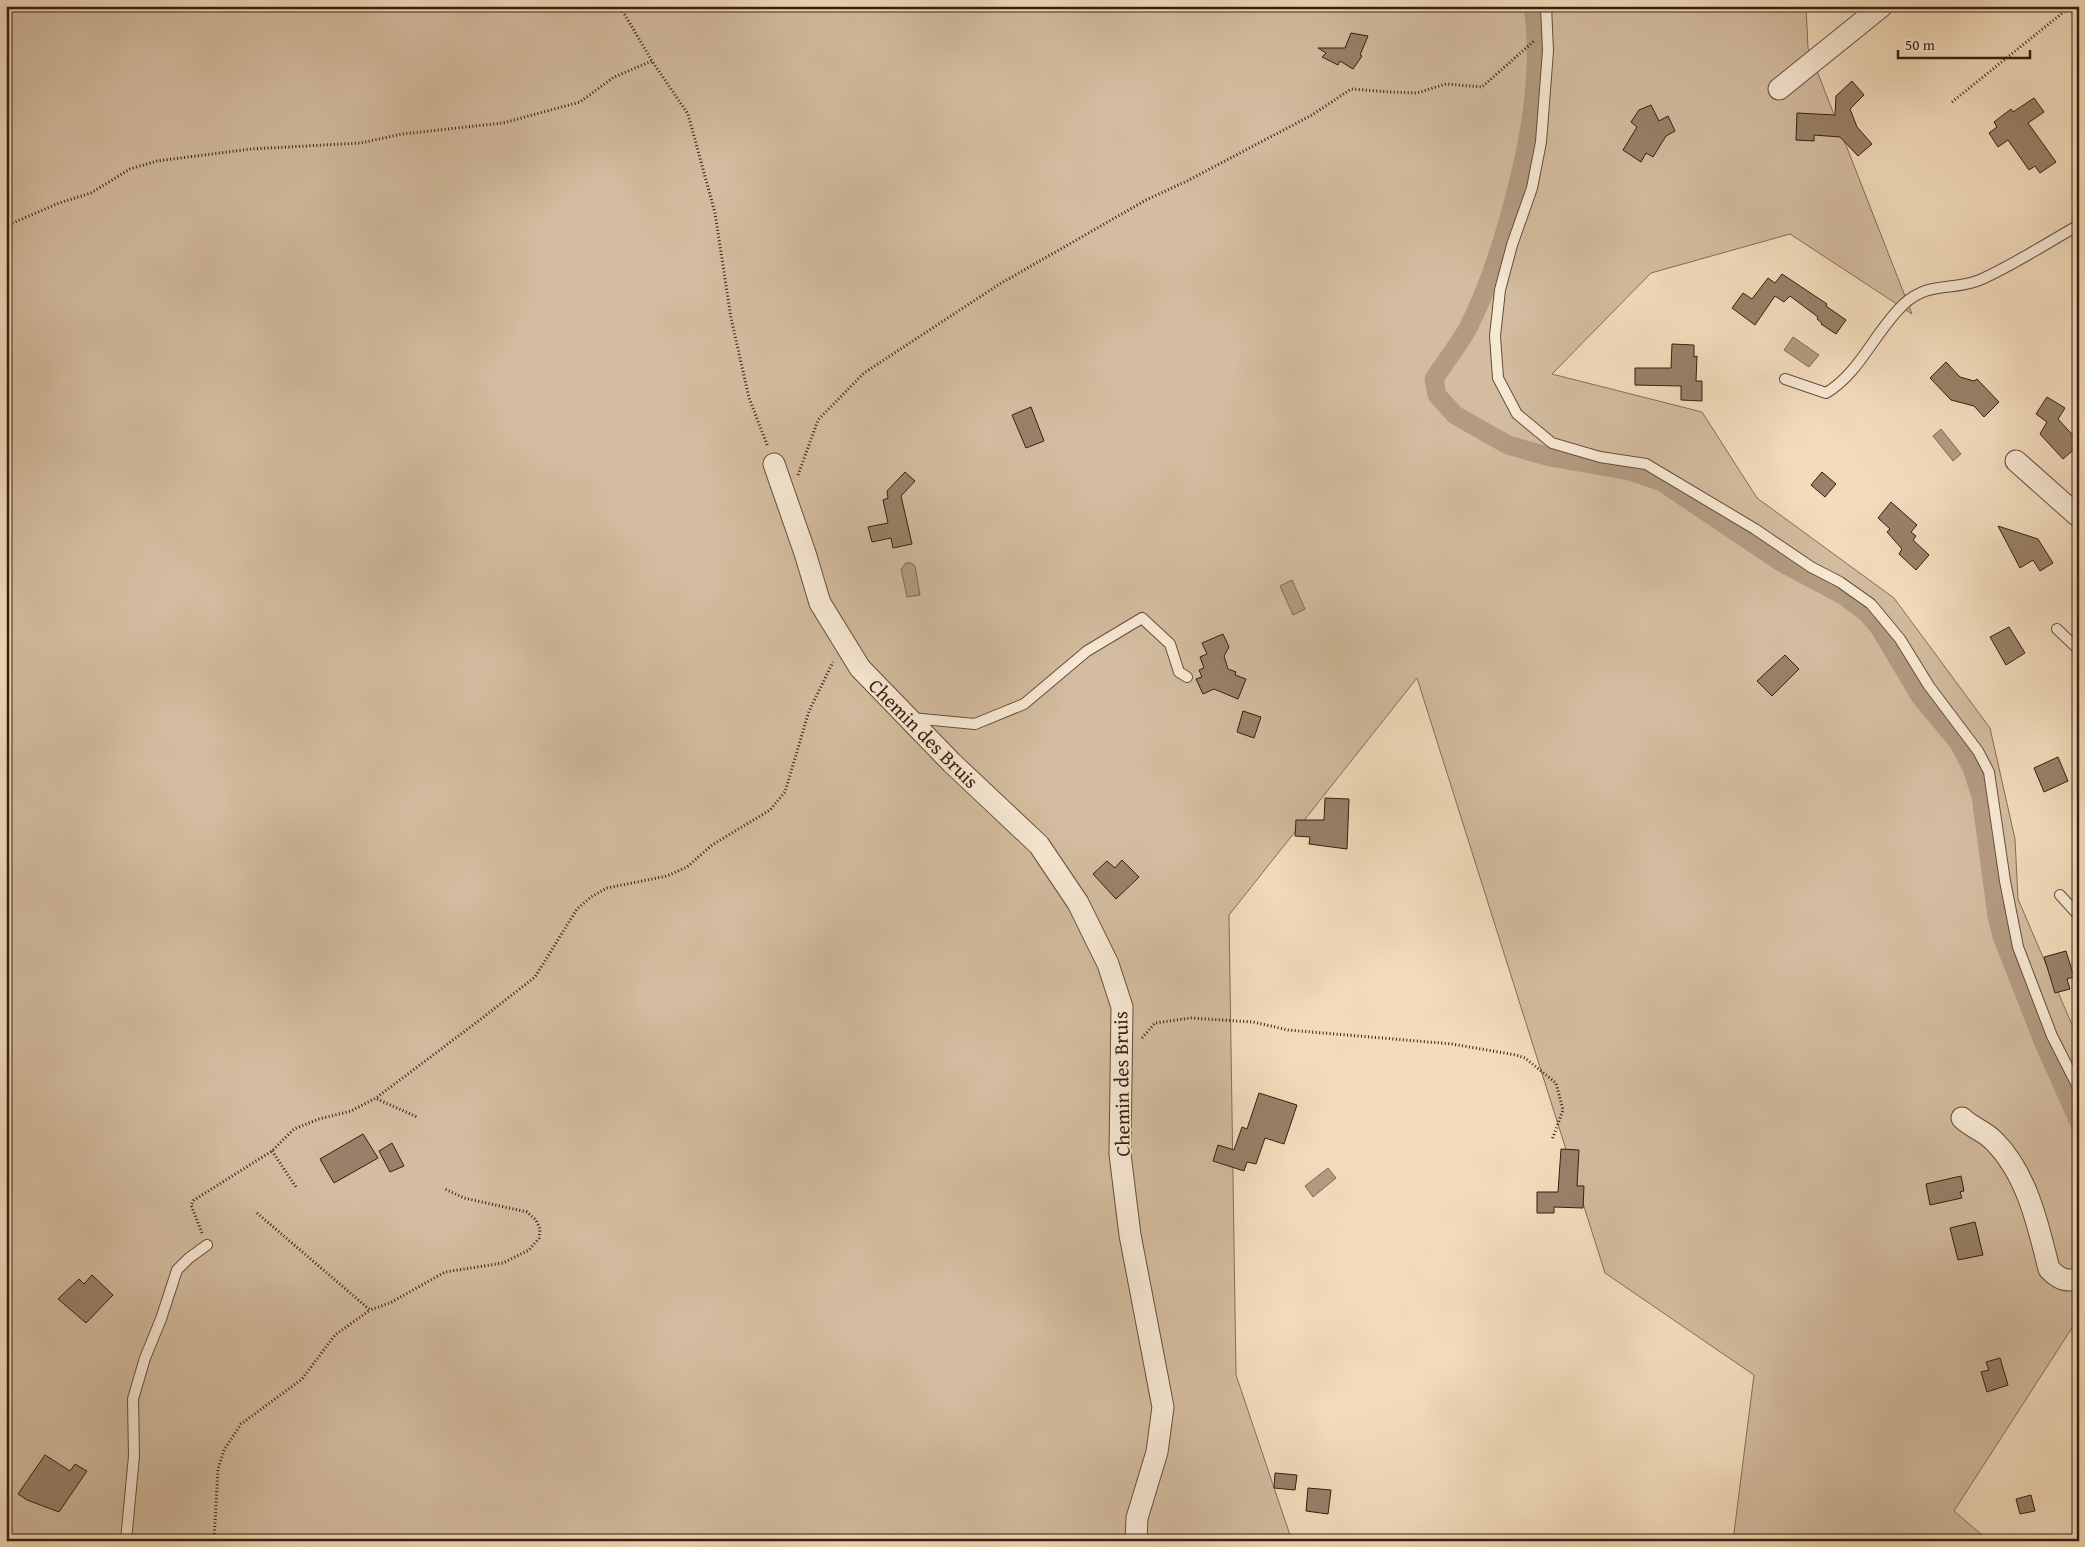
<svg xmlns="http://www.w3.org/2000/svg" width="2085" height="1547" font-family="'Gentium Book Plus',serif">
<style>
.green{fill:#d3bc9f;stroke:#856d57}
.water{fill:#b39b81;stroke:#816953}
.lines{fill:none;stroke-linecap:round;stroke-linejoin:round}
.canal{stroke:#b39b81;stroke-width:19}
.building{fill:#998169;stroke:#371e0f}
.service-casing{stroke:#664e3a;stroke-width:12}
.minor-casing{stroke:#664e3a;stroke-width:23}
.path{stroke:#371e0f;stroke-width:3;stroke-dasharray:1 2.5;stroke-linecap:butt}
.service{stroke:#f7e8d3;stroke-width:10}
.minor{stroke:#f7e8d3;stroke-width:21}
.labels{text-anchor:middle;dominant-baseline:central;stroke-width:4;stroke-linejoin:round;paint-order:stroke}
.street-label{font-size:20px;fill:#371e0f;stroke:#f7e8d3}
</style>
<rect width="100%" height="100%" fill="#f3dcbc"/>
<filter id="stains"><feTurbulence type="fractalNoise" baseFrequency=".004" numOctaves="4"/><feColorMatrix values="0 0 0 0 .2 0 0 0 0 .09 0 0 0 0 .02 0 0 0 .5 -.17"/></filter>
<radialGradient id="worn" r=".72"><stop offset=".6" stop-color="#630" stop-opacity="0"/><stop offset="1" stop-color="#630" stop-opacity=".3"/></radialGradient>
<path class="green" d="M6,6H1806L1808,48L1912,314L1790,234L1651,273L1552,374L1702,412L1757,498L1894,598L1990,728L2015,839L2018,899L2079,1041V1317L1954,1511L1989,1541H1733L1754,1375L1605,1273L1417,678L1229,915L1236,1375L1292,1541H6Z"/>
<g class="water">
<path d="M1793,337L1819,355L1809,367L1784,350Z"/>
<path d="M1941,429L1961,454L1953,461L1933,436Z"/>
<path d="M906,563H911L915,566L920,595L907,597L901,569Z"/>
<path d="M1292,580L1305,609L1293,615L1280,586Z"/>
<path d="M1328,1168L1336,1178L1313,1197L1305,1186Z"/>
</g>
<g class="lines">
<path class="canal" d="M1533,6C1544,81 1526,160 1505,232C1495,265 1484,297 1468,328C1458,346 1445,362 1434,379L1437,395L1455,415L1508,445L1550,457L1630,471L1662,482L1781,562L1843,595L1868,614L1879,627L1920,696L1959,743L1972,768L1981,796L1997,916L2002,936L2043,1041L2079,1122"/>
</g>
<g class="building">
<path d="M1351,33L1368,36L1360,55L1362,56L1353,69L1340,61L1338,65L1322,57L1326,53L1318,48H1345Z"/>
<path d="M1852,81L1864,95L1850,109L1857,127L1872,144L1858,156L1840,137L1814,135V141L1796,140L1797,113L1835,115L1836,96Z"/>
<path d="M2034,98L2044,112L2028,123L2056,162L2040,173L2035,166L2029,170L2008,140L1998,147L1989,133L1997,127L1994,122L2011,109L2013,112Z"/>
<path d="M1651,105L1659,121L1668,116L1675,131L1666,136L1653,157L1646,153L1641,162L1623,150L1637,127L1631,122L1639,110Z"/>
<path d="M1782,274L1827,304L1826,306L1846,320L1836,334L1821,324L1822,323L1817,319L1818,317L1790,296L1784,302L1775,296L1755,325L1732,308L1743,293L1752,299L1768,278L1775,283Z"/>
<path d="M1672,344L1694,345V357L1697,356L1696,381H1702V401L1681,400V386L1635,385V368H1671Z"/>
<path d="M1946,362L1960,377L1974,381L1977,379L1999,402L1984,417L1974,406L1951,400L1930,378Z"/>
<path d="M2047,397L2065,408L2058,419L2079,442V445L2063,459L2040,434L2047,422L2036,414Z"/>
<path d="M1031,407L1044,441L1026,448L1012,415Z"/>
<path d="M905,472L915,481L901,496L912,544L893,548L891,538L872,542L868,527L888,523L883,500L888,498L887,491Z"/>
<path d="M1822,472L1836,484L1825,497L1811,485Z"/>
<path d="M1891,502L1917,525L1911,532L1916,536L1913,540L1929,555L1916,570L1899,554L1902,549L1887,532L1890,529L1878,518Z"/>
<path d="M1998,526L2038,539L2053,563L2040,571L2033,560L2020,568Z"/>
<path d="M2009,627L2025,653L2006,665L1990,637Z"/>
<path d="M1223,634L1229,647L1224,656L1228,669L1236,672L1235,675L1246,679L1238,699L1214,689L1203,694L1196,679L1202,677L1199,670L1204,668L1200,657L1207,654L1202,643Z"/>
<path d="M1785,655L1799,669L1772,696L1757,681Z"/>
<path d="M1243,711L1261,717L1254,738L1237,732Z"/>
<path d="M2058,757L2068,781L2044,792L2034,768Z"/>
<path d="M1325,798L1349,799L1347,849L1309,844L1310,837L1295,836L1296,820H1324Z"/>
<path d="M1122,860L1139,877L1116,899L1093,874L1107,861L1115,868Z"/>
<path d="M2066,951L2074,977L2067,979L2070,989L2055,993L2044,957Z"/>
<path d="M1259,1093L1297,1105L1284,1144L1265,1138L1256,1164L1247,1162L1244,1171L1213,1161L1218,1145L1234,1150L1242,1127L1247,1129Z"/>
<path d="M363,1134L378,1158L334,1183L320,1159Z"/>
<path d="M392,1143L404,1166L390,1172L379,1151Z"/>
<path d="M1561,1149L1579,1150L1577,1186H1584L1583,1208L1554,1207V1213H1537V1192H1558Z"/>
<path d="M1961,1176L1964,1191L1960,1192L1962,1198L1930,1205L1926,1184Z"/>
<path d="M1975,1222L1983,1255L1958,1260L1950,1228Z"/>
<path d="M92,1275L113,1295L86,1323L58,1299L79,1279L84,1284Z"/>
<path d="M2000,1358L2008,1385L1987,1392L1981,1372L1989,1370L1986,1362Z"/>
<path d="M45,1455L70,1471L75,1464L87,1471L59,1512L27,1500L18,1494Z"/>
<path d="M1275,1473L1297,1475L1295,1490L1274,1488Z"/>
<path d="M1308,1488L1331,1490L1328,1514L1306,1511Z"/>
<path d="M2031,1495L2035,1511L2020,1514L2016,1499Z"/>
</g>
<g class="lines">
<defs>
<g id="service">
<path d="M1546,6L1548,51L1541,142L1532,188L1512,245L1500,290L1495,336L1498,378L1517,414L1552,443L1600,457L1646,464L1755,529L1811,567L1840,582L1871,604L1900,639L1929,686L1978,751L1989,772L2005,881L2018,947L2052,1036L2079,1089"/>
<path d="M1785,379L1826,393C1860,373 1875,331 1904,304C1930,280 1954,292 1982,279C2015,264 2047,243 2079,225"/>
<path d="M2057,629L2079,650"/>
<path d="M911,718L975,724L1024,704L1087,651L1142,618L1170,644L1179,672L1187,677"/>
<path d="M2060,895L2079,916"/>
<path d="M126,1541L134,1456L133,1399L145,1358L161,1319L177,1270L189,1258L207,1245"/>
</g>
<g id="minor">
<path d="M1779,89L1882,6"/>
<path d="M2016,461L2079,517"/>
<path d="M774,464L805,553L820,603L860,668L952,763L1039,845L1078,903L1108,964L1122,1007L1120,1154L1130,1235L1163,1407L1157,1452L1137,1518L1136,1541"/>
<path d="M1962,1118C1971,1127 1984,1131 1993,1140C2027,1173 2038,1225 2049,1269C2059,1279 2065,1282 2079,1279"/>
</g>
</defs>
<use href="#service" class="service-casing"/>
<use href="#minor" class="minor-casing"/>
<g class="path">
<path d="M618,6L625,15L652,61L688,114L715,213L731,318L749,398L768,447"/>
<path d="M1952,102L2071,6"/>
<path d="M6,226L59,203L91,193L130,169L157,161L251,149L361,143L402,134L503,123L580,102L614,77L652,61"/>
<path d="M798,475L818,420L864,373L998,285L1146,200L1187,181L1312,115L1351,89L1390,92L1417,93L1446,84L1482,87L1534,41"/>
<path d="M1142,1038L1155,1023L1191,1018L1253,1022L1288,1030L1452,1044L1516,1055L1525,1058L1556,1083L1563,1110L1552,1140"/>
<path d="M377,1099L417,1117"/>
<path d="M272,1151L296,1187"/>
<path d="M257,1213L370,1310L390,1303L445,1272L503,1263L529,1250L539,1238L540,1229L536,1220L527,1212L464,1198L445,1189"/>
<path d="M202,1233L191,1205L194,1200L272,1151L294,1129L319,1119L351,1111L376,1098L481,1019L535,977L577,909L591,897L607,888L667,876L687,867L712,845L770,810L785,792L809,711L833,662"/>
<path d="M214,1541L218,1469L224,1450L241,1424L302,1379L335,1335L370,1310"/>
</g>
<use href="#service" class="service"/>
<use href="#minor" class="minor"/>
</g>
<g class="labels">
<g class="street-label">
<text transform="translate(924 733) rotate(45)">Chemin des Bruis</text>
<text transform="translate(1121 1084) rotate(-91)">Chemin des Bruis</text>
</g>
</g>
<rect width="2085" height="1547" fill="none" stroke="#f3dcbc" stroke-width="25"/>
<rect x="8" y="8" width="2070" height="1532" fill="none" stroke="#371e0f" stroke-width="2.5"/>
<rect x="12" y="12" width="2060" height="1522" fill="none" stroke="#371e0f"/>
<path d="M1898 50v8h132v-8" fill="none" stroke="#371e0f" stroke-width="2.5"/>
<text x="1905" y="50" font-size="15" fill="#371e0f" stroke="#f7e8d3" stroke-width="4" paint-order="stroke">50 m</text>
<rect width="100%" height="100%" filter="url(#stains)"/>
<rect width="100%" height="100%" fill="url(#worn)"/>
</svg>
